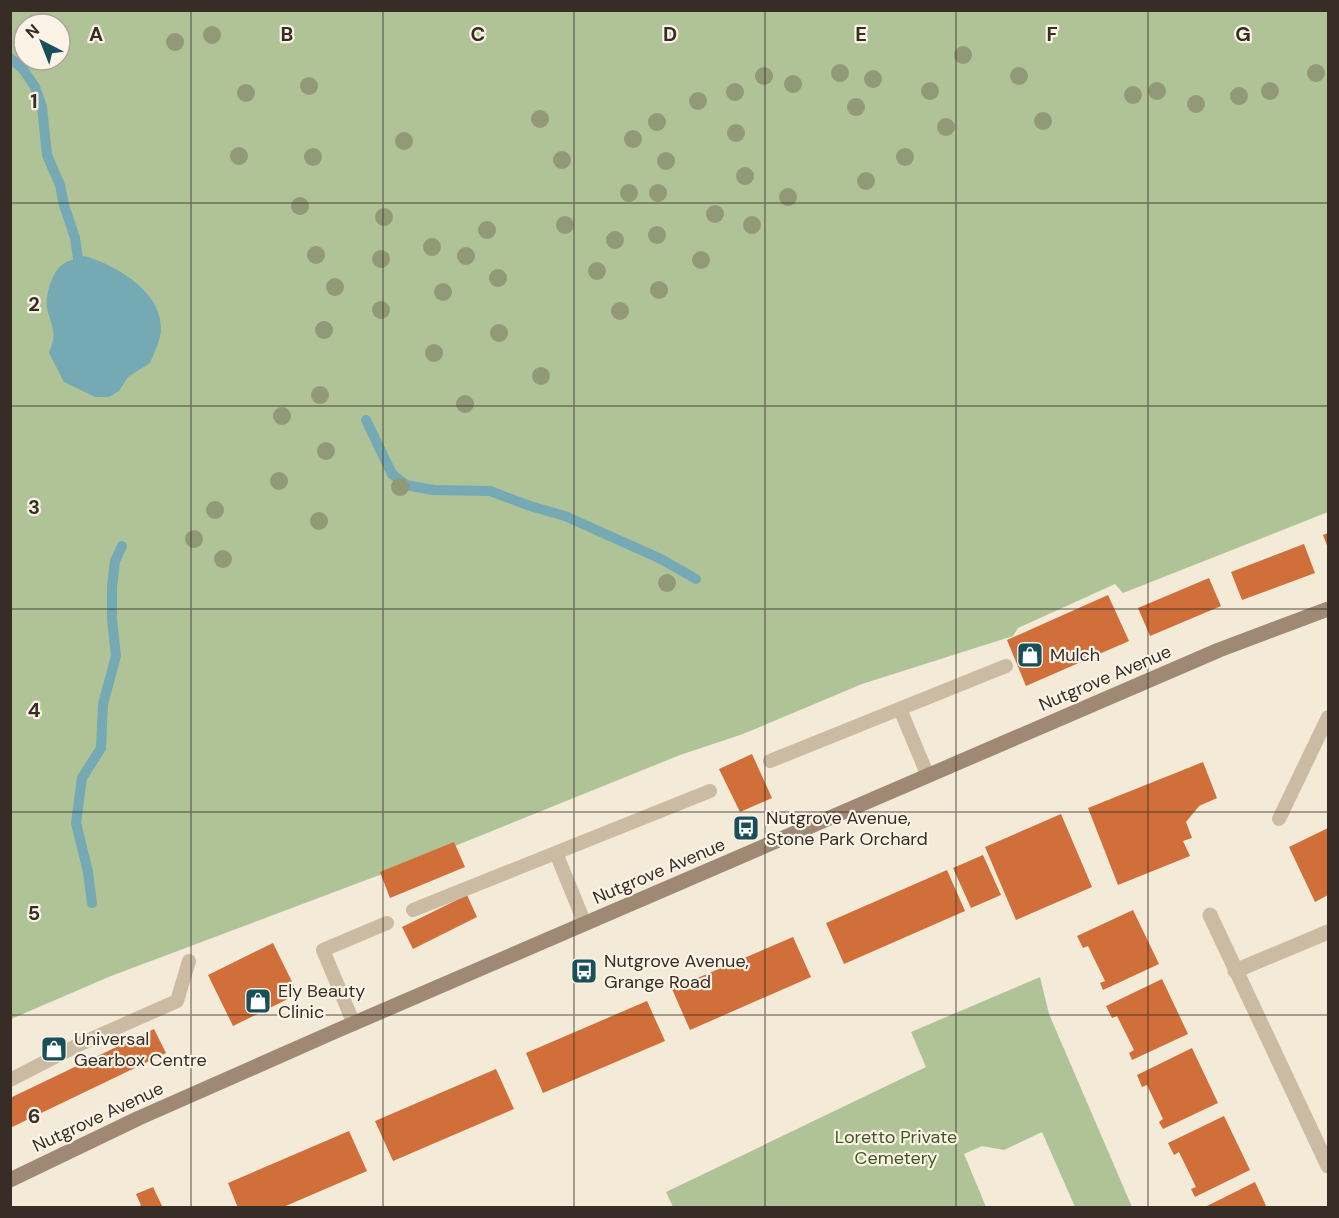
<svg xmlns="http://www.w3.org/2000/svg" width="1339" height="1218" font-family="'DM Sans',sans-serif">
<style>
.green{fill:#afc397;fill-rule:evenodd}
.water{fill:#75a9b3}
.lines{fill:none;stroke-linecap:round;stroke-linejoin:round}
.stream{stroke:#75a9b3;stroke-width:10}
.building{fill:#d06f39}
.service{stroke:#ccbba3;stroke-width:14}
.minor{stroke:#ccbba3;stroke-width:15}
.secondary{stroke:#a08974;stroke-width:15}
.tree{fill:#919977}
.grid{fill:none;stroke:#372d26;stroke-width:1.5;stroke-opacity:0.55}
.labels{text-anchor:middle;dominant-baseline:central;stroke-width:4.5;stroke-linejoin:round;paint-order:stroke}
.poi-label{font-size:18px;fill:#372d26;stroke:#fbf3e5;text-anchor:start}
.street-label{font-size:18px;fill:#372d26;stroke:#fbf3e5}
.park-label{font-size:18px;fill:#405727;stroke:#fbf3e5}
.grid-label{font-size:20px;text-anchor:middle;font-weight:bold;fill:#372d26;stroke:#fbf3e5;stroke-width:4.5;stroke-linejoin:round;paint-order:stroke}
</style>
<rect width="100%" height="100%" fill="#f3ead8"/>
<g class="green">
<path d="M11,11H1328V512L1123,593L1115,584L1018,628L1013,636L862,684L743,734L680,755L430,856L111,976L11,1019ZM24,24H60V60H24Z"/>
<path d="M1040,977L1049,1014L1132,1207H1075L1042,1132L1004,1150L982,1146L964,1154L986,1207H673L666,1192L926,1067L911,1032Z"/>
</g>
<path class="water" d="M85,256C117,266 163,292 161,331C160,341 154,353 150,363L128,377L119,391L109,397H95L64,382L49,353C57,332 53,331 48,312C44,298 51,273 63,264C69,260 78,258 85,256Z"/>
<g class="lines">
<g class="stream">
<path d="M10,58L23,69L35,87L42,107L47,155L60,185L64,205L75,238L80,272"/>
<path d="M366,420L392,474L406,485L433,490L490,491L530,506L565,516L661,559L696,579"/>
<path d="M92,903L88,872L76,823L82,778L101,748L103,704L116,656L112,619V587L115,561L122,546"/>
</g>
</g>
<g class="building">
<path d="M1328,533V548L1323,535Z"/>
<path d="M1304,544L1315,573L1242,600L1231,572Z"/>
<path d="M1209,578L1221,606L1150,636L1138,608Z"/>
<path d="M1108,595L1129,641L1026,686L1007,640Z"/>
<path d="M752,754L772,798L740,812L719,769Z"/>
<path d="M1203,762L1217,798L1199,806L1186,822L1192,838L1183,841L1190,856L1118,885L1088,808Z"/>
<path d="M1061,814L1092,887L1016,920L985,847Z"/>
<path d="M1328,828V895L1315,902L1289,847Z"/>
<path d="M454,842L465,867L390,898L380,872Z"/>
<path d="M983,855L1001,895L971,908L953,868Z"/>
<path d="M947,870L965,911L844,964L826,923Z"/>
<path d="M467,895L477,917L413,949L402,927Z"/>
<path d="M1133,910L1159,964L1103,990L1100,983L1105,981L1088,946L1083,948L1077,936Z"/>
<path d="M793,937L811,977L690,1030L672,989Z"/>
<path d="M273,943L298,994L233,1026L208,975Z"/>
<path d="M1162,979L1188,1034L1132,1060L1129,1053L1134,1050L1117,1016L1112,1018L1106,1006Z"/>
<path d="M647,1001L665,1041L543,1093L526,1053Z"/>
<path d="M154,1029L166,1053L10,1128V1098Z"/>
<path d="M1192,1048L1218,1103L1163,1129L1159,1122L1163,1119L1147,1085L1142,1087L1137,1075Z"/>
<path d="M496,1069L514,1109L393,1161L375,1121Z"/>
<path d="M1224,1116L1250,1170L1195,1197L1191,1189L1196,1187L1179,1152L1174,1155L1168,1143Z"/>
<path d="M349,1131L367,1171L281,1208H238L228,1183Z"/>
<path d="M1255,1182L1267,1208H1203Z"/>
<path d="M153,1187L163,1208H137L141,1205L136,1194Z"/>
</g>
<g class="lines">
<g class="service">
<path d="M900,709L928,776"/>
<path d="M770,761L1006,666"/>
<path d="M1279,819L1328,717"/>
<path d="M556,853L585,924"/>
<path d="M413,910L710,791"/>
<path d="M354,1024L323,950L387,923"/>
<path d="M10,1080L80,1044L177,1001L189,961"/>
</g>
<g class="minor">
<path d="M1210,915L1328,1166"/>
<path d="M1235,971L1328,932"/>
</g>
<path class="secondary" d="M10,1180L139,1118L336,1031L1219,650L1328,609"/>
</g>
<g class="tree">
<circle cx="212" cy="35" r="9"/>
<circle cx="175" cy="42" r="9"/>
<circle cx="963" cy="55" r="9"/>
<circle cx="840" cy="73" r="9"/>
<circle cx="1316" cy="73" r="9"/>
<circle cx="764" cy="76" r="9"/>
<circle cx="1019" cy="76" r="9"/>
<circle cx="873" cy="79" r="9"/>
<circle cx="793" cy="84" r="9"/>
<circle cx="309" cy="86" r="9"/>
<circle cx="930" cy="91" r="9"/>
<circle cx="1157" cy="91" r="9"/>
<circle cx="1270" cy="91" r="9"/>
<circle cx="735" cy="92" r="9"/>
<circle cx="246" cy="93" r="9"/>
<circle cx="1133" cy="95" r="9"/>
<circle cx="1239" cy="96" r="9"/>
<circle cx="698" cy="101" r="9"/>
<circle cx="1196" cy="104" r="9"/>
<circle cx="856" cy="107" r="9"/>
<circle cx="540" cy="119" r="9"/>
<circle cx="1043" cy="121" r="9"/>
<circle cx="657" cy="122" r="9"/>
<circle cx="946" cy="127" r="9"/>
<circle cx="736" cy="133" r="9"/>
<circle cx="633" cy="139" r="9"/>
<circle cx="404" cy="141" r="9"/>
<circle cx="239" cy="156" r="9"/>
<circle cx="313" cy="157" r="9"/>
<circle cx="905" cy="157" r="9"/>
<circle cx="562" cy="160" r="9"/>
<circle cx="666" cy="161" r="9"/>
<circle cx="745" cy="176" r="9"/>
<circle cx="866" cy="181" r="9"/>
<circle cx="629" cy="193" r="9"/>
<circle cx="658" cy="193" r="9"/>
<circle cx="788" cy="197" r="9"/>
<circle cx="300" cy="206" r="9"/>
<circle cx="715" cy="214" r="9"/>
<circle cx="384" cy="217" r="9"/>
<circle cx="565" cy="225" r="9"/>
<circle cx="752" cy="225" r="9"/>
<circle cx="487" cy="230" r="9"/>
<circle cx="657" cy="235" r="9"/>
<circle cx="615" cy="240" r="9"/>
<circle cx="432" cy="247" r="9"/>
<circle cx="316" cy="255" r="9"/>
<circle cx="466" cy="256" r="9"/>
<circle cx="381" cy="259" r="9"/>
<circle cx="701" cy="260" r="9"/>
<circle cx="597" cy="271" r="9"/>
<circle cx="498" cy="278" r="9"/>
<circle cx="335" cy="287" r="9"/>
<circle cx="659" cy="290" r="9"/>
<circle cx="443" cy="292" r="9"/>
<circle cx="381" cy="310" r="9"/>
<circle cx="620" cy="311" r="9"/>
<circle cx="324" cy="330" r="9"/>
<circle cx="499" cy="333" r="9"/>
<circle cx="434" cy="353" r="9"/>
<circle cx="541" cy="376" r="9"/>
<circle cx="320" cy="395" r="9"/>
<circle cx="465" cy="404" r="9"/>
<circle cx="282" cy="416" r="9"/>
<circle cx="326" cy="451" r="9"/>
<circle cx="279" cy="481" r="9"/>
<circle cx="400" cy="487" r="9"/>
<circle cx="215" cy="510" r="9"/>
<circle cx="319" cy="521" r="9"/>
<circle cx="194" cy="539" r="9"/>
<circle cx="223" cy="559" r="9"/>
<circle cx="667" cy="583" r="9"/>
</g>
<path class="grid" d="M191,10V1208M383,10V1208M574,10V1208M765,10V1208M956,10V1208M1148,10V1208M10,203H1328M10,406H1328M10,609H1328M10,812H1328M10,1015H1328"/>
<defs>
<symbol id="shop-square" viewBox="-11 -11 22 22"><rect x="-9" y="-9" width="18" height="18" rx="4" fill="#184f5b" stroke="#fbf3e5"/><path d="M-5-2.5h2.3a2.7 3.5 0 0 1 5.4 0H5L5.5 6h-11ZM-1.5-2.5h3a1.5 2.3 0 0 0-3 0Z" fill="#fff"/></symbol>
<symbol id="bus-square" viewBox="-11 -11 22 22"><rect x="-9" y="-9" width="18" height="18" rx="4" fill="#184f5b" stroke="#fbf3e5"/><path d="M-5-6H5V4H4V6H2V4H-2V6H-4V4H-5ZM-3.5-4V0h7V-4ZM-3.5 1.2v1.5H-2V1.2ZM2 1.2v1.5H3.5V1.2Z" fill="#fff"/></symbol>
</defs>
<g fill-rule="evenodd">
<use href="#shop-square" x="1015" y="640" width="30" height="30"/>
<use href="#bus-square" x="731" y="813" width="30" height="30"/>
<use href="#bus-square" x="569" y="956" width="30" height="30"/>
<use href="#shop-square" x="243" y="986" width="30" height="30"/>
<use href="#shop-square" x="39" y="1034" width="30" height="30"/>
</g>
<g class="labels">
<g class="poi-label">
<text x="1050" y="655">Mulch</text>
<text x="766" y="818">Nutgrove Avenue,<tspan x="766" dy="21">Stone Park Orchard</tspan></text>
<text x="604" y="961">Nutgrove Avenue,<tspan x="604" dy="21">Grange Road</tspan></text>
<text x="278" y="991">Ely Beauty<tspan x="278" dy="21">Clinic</tspan></text>
<text x="74" y="1039">Universal<tspan x="74" dy="21">Gearbox Centre</tspan></text>
</g>
<g class="street-label">
<text transform="translate(1105 678) rotate(-23)">Nutgrove Avenue</text>
<text transform="translate(659 871) rotate(-23)">Nutgrove Avenue</text>
<text transform="translate(98 1117) rotate(-25)">Nutgrove Avenue</text>
</g>
<g class="park-label">
<text x="896" y="1137">Loretto Private<tspan x="896" dy="21">Cemetery</tspan></text>
</g>
</g>
<g class="grid-label">
<text x="96" y="41">A</text>
<text x="287" y="41">B</text>
<text x="478" y="41">C</text>
<text x="670" y="41">D</text>
<text x="861" y="41">E</text>
<text x="1052" y="41">F</text>
<text x="1243" y="41">G</text>
<text x="34" y="108">1</text>
<text x="34" y="311">2</text>
<text x="34" y="514">3</text>
<text x="34" y="717">4</text>
<text x="34" y="920">5</text>
<text x="34" y="1123">6</text>
</g>
<rect width="1339" height="1218" fill="none" stroke="#372d26" stroke-width="24"/>
<g transform="translate(42 42) rotate(318)"><circle r="28" fill="#fbf3e5" stroke="#ada499" stroke-width="1.5"/>
<path d="M0-4.5L10 22L0 15L-10 22Z" fill="#184f5b"/>
<text y="-9" font-size="16" font-weight="bold" text-anchor="middle" fill="#372d26">N</text>
</g>
</svg>
